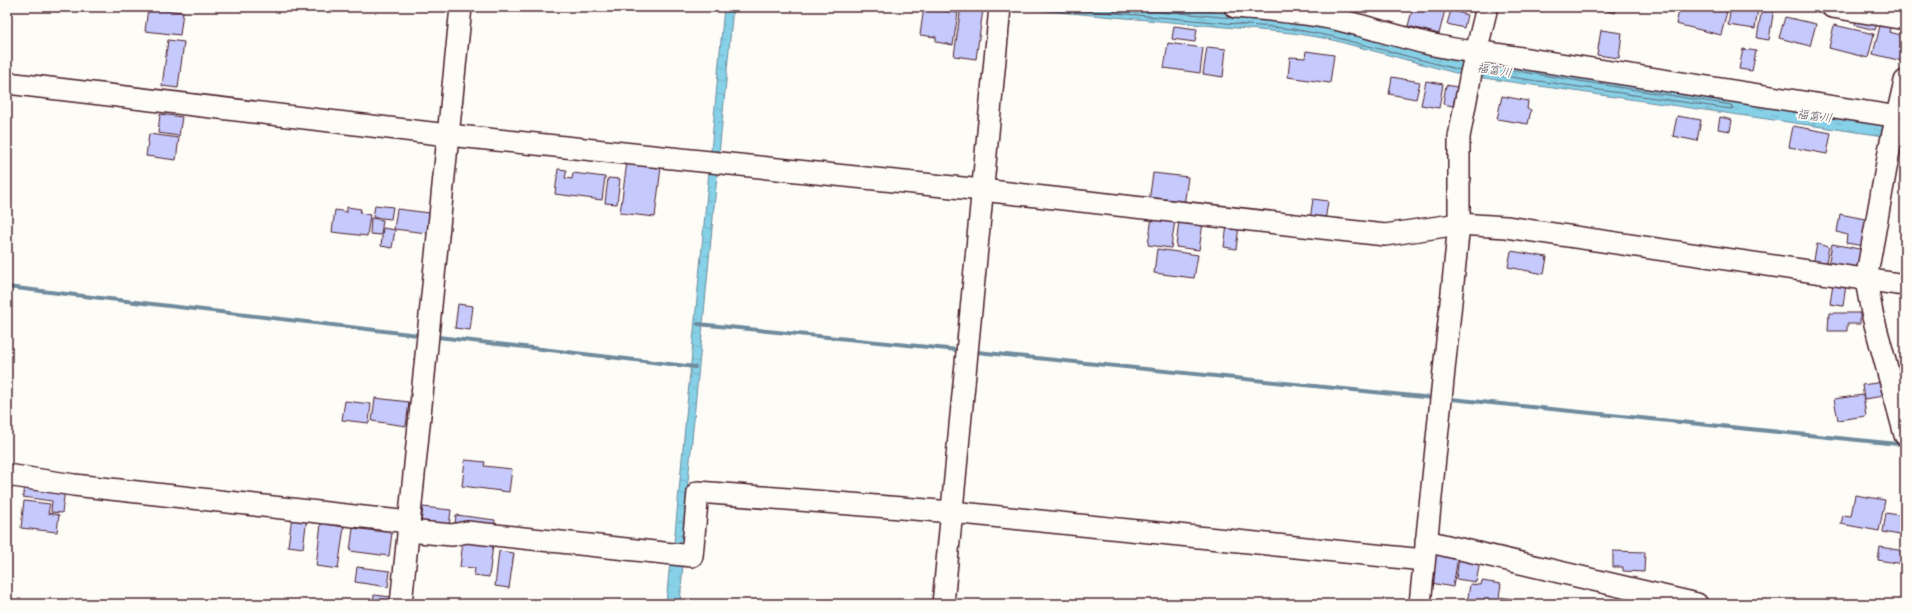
<svg xmlns="http://www.w3.org/2000/svg" width="1912" height="611" font-family="'Gochi Hand','Klee One',sans-serif">
<style>
.water{fill:url(#water-ripples);stroke:#6e8a9c}
.lines{fill:none;stroke-linecap:round;stroke-linejoin:round}
.shore{stroke:#626676;stroke-width:1}
.stream{stroke:#6e8a9c;stroke-width:4}
.building{fill:#c6c9fb;stroke:#4a1f2b}
.minor-casing{stroke:#4a1f2b;stroke-width:24}
.minor{stroke:#fdfcf7;stroke-width:21}
.labels{text-anchor:middle;dominant-baseline:central;stroke-width:3.5;stroke-linejoin:round;paint-order:stroke}
.water-label{font-size:12px;font-style:italic;fill:#5c5463;stroke:#fdfcf7}
</style>
<defs>
<pattern id="water-ripples" width="26" height="14" patternUnits="userSpaceOnUse"><rect width="26" height="14" fill="#86d1e7"/><path d="M2 4q2-2 4 0t4 0M15 11q2-2 4 0t4 0" fill="none" stroke="#75b3c6"/></pattern>
</defs>
<rect width="100%" height="100%" fill="#fdfcf7"/>
<filter id="ink" filterUnits="userSpaceOnUse"><feTurbulence type="fractalNoise" baseFrequency=".025" numOctaves="2"/><feDisplacementMap in="SourceGraphic" scale="8" xChannelSelector="R" yChannelSelector="G"/><feConvolveMatrix kernelMatrix="1 2 1 2 8 2 1 2 1" color-interpolation-filters="sRGB"/></filter>
<g filter="url(#ink)">
<g class="water">
<path d="M724,7H733L682,545L683,563L680,604H666L670,561L674,544L709,171L714,152L711,151Z"/>
<path d="M1003,7H1163L1308,21L1480,61L1905,128V139L1463,75L1329,39L1292,33Z"/>
</g>
<g class="lines">
<g class="shore">
<path d="M1047,7L1293,29L1330,36L1460,70"/>
<path d="M1103,7L1169,13L1171,12V7"/>
<path d="M1176,7L1177,11L1180,13L1232,18"/>
<path d="M1483,73L1731,109L1733,108L1731,105L1485,66"/>
</g>
<g class="stream">
<path d="M7,287L418,335"/>
<path d="M698,324L958,350"/>
<path d="M438,337L695,367"/>
<path d="M977,352L1433,398"/>
<path d="M1451,399L1898,444"/>
</g>
</g>
<g class="building">
<path d="M924,7H937V10L958,13L953,45L936,42V37L920,35Z"/>
<path d="M961,7L983,10L976,59L954,56Z"/>
<path d="M1413,7H1432L1445,10L1439,34L1408,26Z"/>
<path d="M1453,7H1480L1479,13Z"/>
<path d="M1601,7H1617L1615,13L1600,9Z"/>
<path d="M1680,7L1703,9V7H1728L1721,35L1676,24Z"/>
<path d="M1731,7L1758,8L1755,29L1728,25Z"/>
<path d="M1762,7L1774,8L1769,40L1757,38Z"/>
<path d="M148,8L183,12L180,35L145,31Z"/>
<path d="M1451,10L1467,15L1464,28L1447,24Z"/>
<path d="M1857,16L1878,21L1875,30L1855,25Z"/>
<path d="M1785,17L1816,24L1810,46L1779,38Z"/>
<path d="M1881,22L1891,24L1889,32L1901,35L1900,38L1905,40L1902,61L1873,54Z"/>
<path d="M1834,25L1874,34L1868,58L1829,48Z"/>
<path d="M1174,26L1197,29L1195,42L1172,39Z"/>
<path d="M1601,30L1622,33L1619,58L1597,55Z"/>
<path d="M168,40L184,42L178,88L162,86Z"/>
<path d="M1168,43L1203,48L1200,73L1164,68Z"/>
<path d="M1207,47L1226,49L1223,77L1203,74Z"/>
<path d="M1743,49L1756,51L1752,71L1739,69Z"/>
<path d="M1306,51L1334,55L1330,83L1288,77L1290,57L1305,58Z"/>
<path d="M1392,77L1420,82L1416,99L1389,94Z"/>
<path d="M1426,81L1443,84L1439,108L1421,105Z"/>
<path d="M1446,85L1457,87L1453,106L1443,104Z"/>
<path d="M1502,96L1528,101L1527,109L1531,110L1528,124L1497,119Z"/>
<path d="M160,114L182,117L179,136L158,133Z"/>
<path d="M1677,116L1701,120L1697,141L1673,136Z"/>
<path d="M1720,117L1732,120L1730,131L1718,129Z"/>
<path d="M1793,126L1831,133L1827,154L1789,147Z"/>
<path d="M149,134L179,138L176,160L146,156Z"/>
<path d="M627,162L661,167L655,217L620,213Z"/>
<path d="M558,169L567,170L565,178L572,179L573,173L605,177L602,200L555,194Z"/>
<path d="M1153,173L1188,177L1184,206L1149,202Z"/>
<path d="M608,178L620,179L617,204L605,203Z"/>
<path d="M1313,199L1328,201L1325,221L1310,219Z"/>
<path d="M375,205L393,207L391,219L373,217Z"/>
<path d="M347,207L361,209L360,213L370,215L367,236L332,232L335,210L347,212Z"/>
<path d="M397,209L430,213L427,233L394,229Z"/>
<path d="M1840,214L1870,220L1865,246L1846,243L1847,235L1837,232Z"/>
<path d="M1152,217L1175,220L1171,248L1148,245Z"/>
<path d="M371,218L383,220L381,235L370,234Z"/>
<path d="M1179,220L1203,223L1199,250L1176,247Z"/>
<path d="M1227,225L1239,226L1236,249L1224,247Z"/>
<path d="M383,228L395,230L392,248L381,246Z"/>
<path d="M1817,244L1829,247L1825,267L1813,265Z"/>
<path d="M1832,244L1865,250L1861,272L1828,266Z"/>
<path d="M1157,249L1198,255L1194,278L1154,273Z"/>
<path d="M1511,251L1547,257L1544,274L1508,267Z"/>
<path d="M1833,283L1846,285L1843,306L1830,304Z"/>
<path d="M458,304L473,306L470,330L455,328Z"/>
<path d="M1829,313H1860V324H1847V331H1828Z"/>
<path d="M1883,382L1885,396L1864,399L1862,385Z"/>
<path d="M1863,395L1866,416L1838,420L1834,399Z"/>
<path d="M375,398L409,402L406,426L372,421Z"/>
<path d="M345,401L371,404L369,423L342,420Z"/>
<path d="M465,460L485,462L484,466L512,469L509,492L462,486Z"/>
<path d="M25,484L65,489L62,513L51,512L52,501L23,497Z"/>
<path d="M1855,495L1885,500L1879,531L1841,524L1843,515L1851,516Z"/>
<path d="M24,501L50,504L48,513L59,515L57,532L21,528Z"/>
<path d="M423,507L451,510L449,526L421,523Z"/>
<path d="M1886,513L1905,516V536L1883,532Z"/>
<path d="M456,515L495,520L494,530L455,525Z"/>
<path d="M292,516L307,518L303,548L288,546Z"/>
<path d="M321,523L344,527L338,569L316,566Z"/>
<path d="M353,528L392,533L389,556L350,551Z"/>
<path d="M463,541L493,545L489,577L474,575L475,568L460,567Z"/>
<path d="M1880,547L1904,551L1902,564L1878,560Z"/>
<path d="M499,551L514,553L509,588L495,586Z"/>
<path d="M1613,551L1645,552L1644,572L1623,571V567H1613Z"/>
<path d="M1436,553L1458,557L1453,587L1431,583Z"/>
<path d="M1459,558L1480,562L1476,582L1456,579Z"/>
<path d="M357,567L390,571L388,587L355,582Z"/>
<path d="M1482,581L1501,584L1499,597L1514,599V604H1467L1470,584L1481,585Z"/>
<path d="M374,595L392,597L391,604H373Z"/>
</g>
<g class="lines">
<defs>
<g id="minor">
<path d="M1235,7C1269,10 1302,12 1335,19C1387,31 1438,51 1490,53L1905,118"/>
<path d="M1832,7L1905,19"/>
<path d="M1905,81L1890,146L1866,280L1872,313L1905,435"/>
<path d="M7,83L448,135L982,190L1385,235L1459,224L1506,227L1905,285"/>
<path d="M7,475L74,485L409,522"/>
<path d="M408,531L452,535L467,532L692,556L698,492L952,512L1424,560"/>
<path d="M1426,541L1697,604"/>
<path d="M401,604L461,7"/>
<path d="M943,604L1000,7"/>
<path d="M1420,604L1459,224V137L1471,73L1487,7"/>
</g>
</defs>
<use href="#minor" class="minor-casing"/>
<use href="#minor" class="minor"/>
</g>
</g>
<g class="labels">
<g class="water-label">
<text transform="translate(1494 72) rotate(9)">福富川</text>
<text transform="translate(1814 118) rotate(8)">福富川</text>
</g>
</g>
<rect width="1912" height="611" fill="none" stroke="#fdfcf7" stroke-width="24"/>
<rect x="12" y="12" width="1888" height="587" fill="none" stroke="#4a1f2b" stroke-width="1.5" filter="url(#ink)"/>
</svg>
